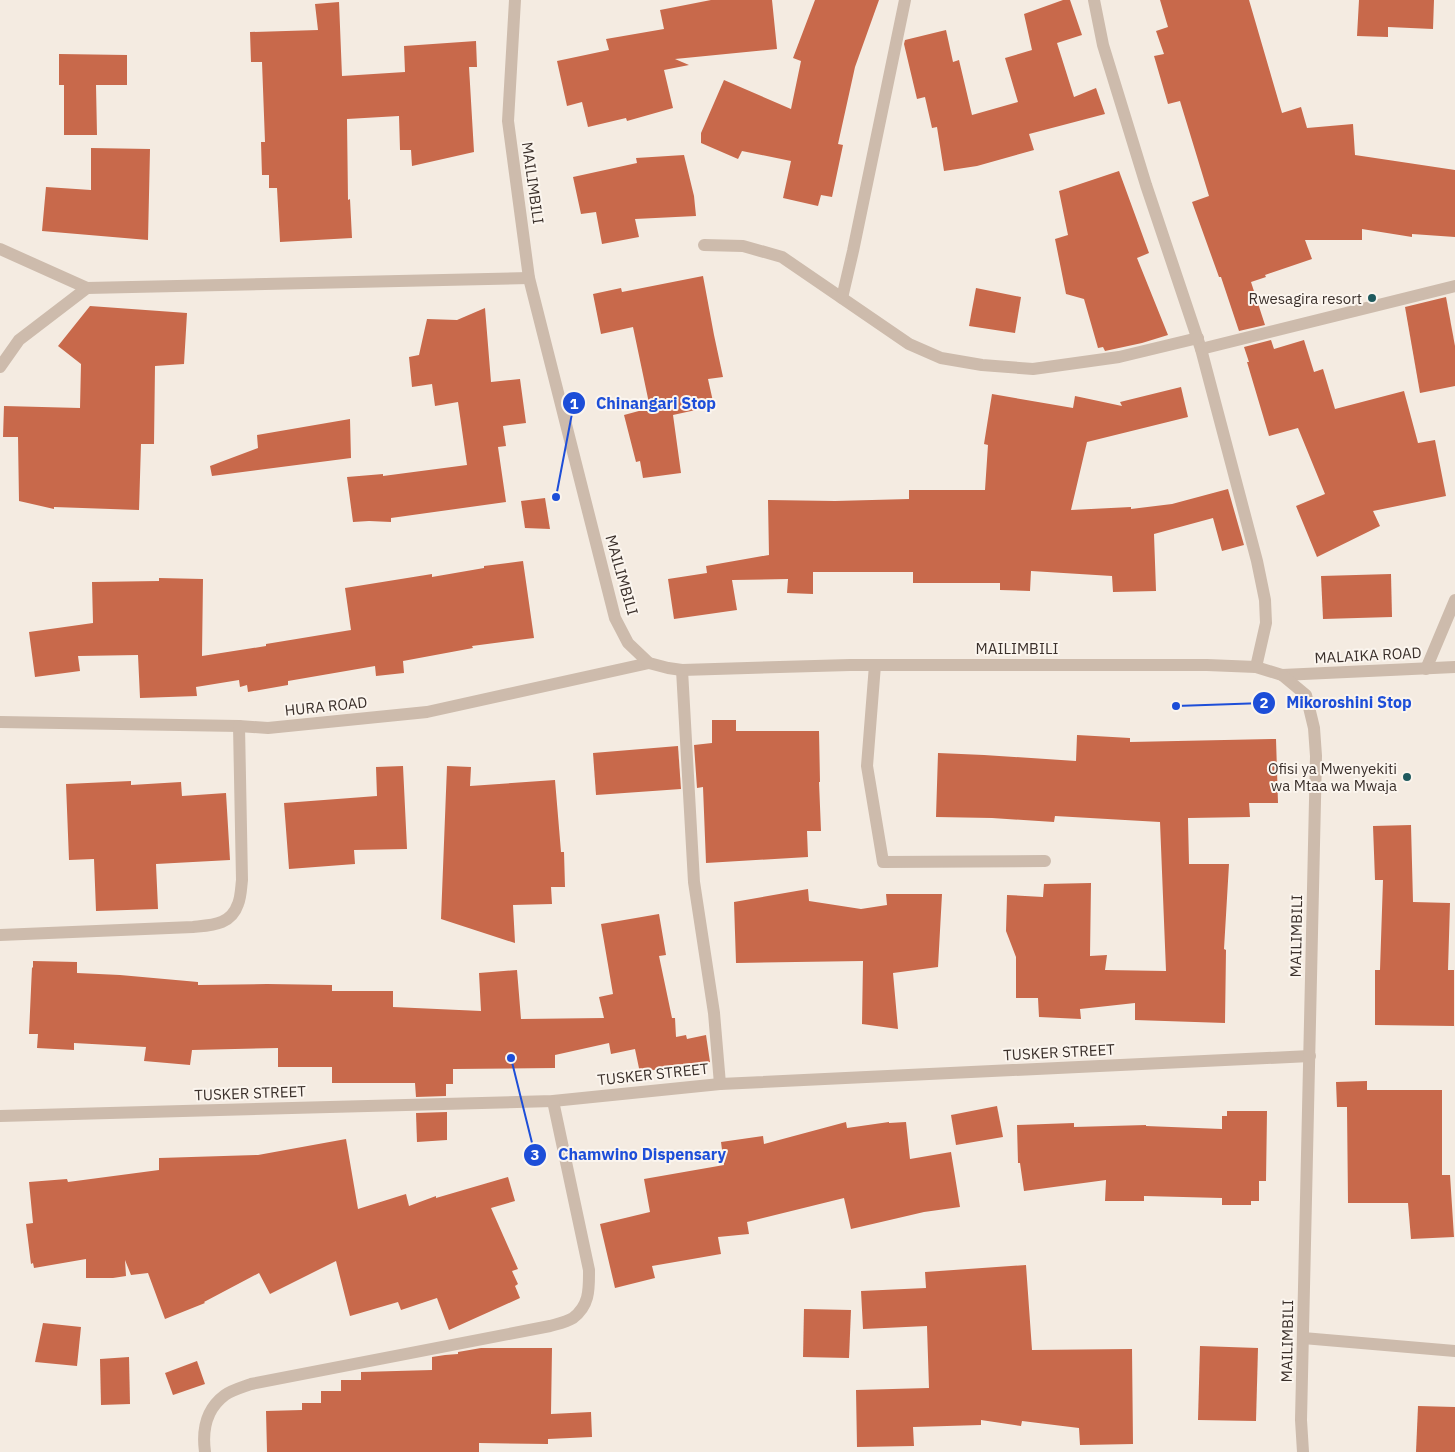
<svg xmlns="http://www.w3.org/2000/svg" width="1455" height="1452" font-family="'IBM Plex Sans',sans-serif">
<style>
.building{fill:#c8694b}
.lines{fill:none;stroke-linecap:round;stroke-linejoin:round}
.service{stroke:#cdbbac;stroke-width:12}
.minor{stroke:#cdbbac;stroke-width:12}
.tertiary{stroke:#cdbbac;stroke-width:12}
.poi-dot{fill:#1f5a5e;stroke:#fbf5ee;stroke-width:2}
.labels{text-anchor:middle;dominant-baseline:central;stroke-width:4;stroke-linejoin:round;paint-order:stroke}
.street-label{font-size:15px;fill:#3b302b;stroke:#fbf5ee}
.poi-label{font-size:15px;fill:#3b302b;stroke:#fbf5ee;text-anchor:end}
.leader{fill:none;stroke:#1d4ed8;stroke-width:2}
.callout-dot{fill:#1d4ed8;stroke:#fbf5ee;stroke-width:2}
.mark-label{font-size:15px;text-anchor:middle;font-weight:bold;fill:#fff}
.callout-label{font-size:16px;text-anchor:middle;font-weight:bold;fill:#1d4ed8;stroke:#fbf5ee;stroke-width:4;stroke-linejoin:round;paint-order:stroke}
</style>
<rect width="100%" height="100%" fill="#f4ebe1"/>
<g class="building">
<path d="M711,0H772L777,49L675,59L689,65L664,70L673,108L627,121L626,118L588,127L582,102L567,106L557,61L609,50L606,39L664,29L660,10Z"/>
<path d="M815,0H879L855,67L838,144L843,145L832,197L821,195L818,206L783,198L791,161L742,151L738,159L701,143V133L724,80L791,109L801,61L793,58Z"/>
<path d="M1063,0H1070L1082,35L1057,43L1074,97L1096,88L1105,114L1029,134L1034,150L977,166L944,171L937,127L932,128L925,97L917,99L904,44L905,40L946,30L953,62L959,60L972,115L1018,102L1005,58L1032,50L1024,14Z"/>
<path d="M1160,0H1249L1282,113L1301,107L1307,128L1353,124L1355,155L1455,170V237L1412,234V237L1362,229V240H1305L1312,259L1265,275L1266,277L1251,282L1265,325L1239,331L1221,277H1219L1192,202L1209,196L1180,101L1168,104L1154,56L1164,54L1156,31L1168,27Z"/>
<path d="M1359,0H1434L1433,29L1388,27V37L1357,36Z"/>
<path d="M339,2L342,76L405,72L404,46L476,41L477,67H469L474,152L412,166L411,150H400L399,116L347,119L348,200L350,199L352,238L280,242L277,188H269V175H262L261,142H265L262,62H251L250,32L318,30L315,4Z"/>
<path d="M59,54L127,55V85H96L97,135H64V85H59Z"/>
<path d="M91,148L150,149L148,240L42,231L46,187L91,190Z"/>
<path d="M684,155L694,196L696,216L635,219L639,237L602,244L596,212L581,214L573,177L637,163L636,158Z"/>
<path d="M1119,171L1149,253L1137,258L1168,335L1142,343L1105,351L1103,347L1098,348L1084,299L1066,294L1055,239L1068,235L1059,191Z"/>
<path d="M703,276L714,335L723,377L708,379L714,406L673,415L681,473L643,478L640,461L636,462L624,415L650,408L633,327L601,334L593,294L621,288L622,292Z"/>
<path d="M976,288L1021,297L1015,333L969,326Z"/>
<path d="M1446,297L1455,346V386L1420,393L1405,307Z"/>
<path d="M90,306L187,313L184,364L155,366L154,444H141L139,510L54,507V509L19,501L18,437H3L4,406L80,408L81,364L58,346Z"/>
<path d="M485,308L491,382L520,379L526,423L503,426L506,446L498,447L506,502L391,518V522L369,521L353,522L347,477L383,474V476L467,465L458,402L435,406L432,384L412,387L409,357L419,355L427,319L457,320Z"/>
<path d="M1271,340L1274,349L1304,340L1314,372L1323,369L1335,409L1404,391L1418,443L1435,440L1446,496L1373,511L1380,526L1317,557L1296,506L1325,494L1298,428L1269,436L1247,362H1249L1244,347Z"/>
<path d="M1181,387L1188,417L1087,442L1071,510L1131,507V509L1172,504L1228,489L1244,545L1222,551L1213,518L1154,534L1156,591L1113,592L1112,576L1031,571L1030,591L1000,590V583H913V572H813V594L787,593L788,579L732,580L737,610L674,619L668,579L707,573L706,566L769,555L768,500L835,501L909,499V490H985L988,445L984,444L992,394L1073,408L1075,396L1122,406L1120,402Z"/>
<path d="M350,419L351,458L212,476L210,466L258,448L257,435Z"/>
<path d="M545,498L550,529L525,528L521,501Z"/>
<path d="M523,561L534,638L472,646L473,648L403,661L404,673L376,676L375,666L288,681V685L248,692L247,685L240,687L239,680L196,687L197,696L140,698L138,655L78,656L80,671L35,677L29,632L93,623L92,582L159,581V578L203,579L202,656L266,646V644L351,630L345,588L432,574V577L484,568V566Z"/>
<path d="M1391,574L1392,617L1323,619L1321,576Z"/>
<path d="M712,720H736V731H819L820,782H819L821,831H807L808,857L706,863L703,787L697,788L694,745L712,743Z"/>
<path d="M1077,735L1130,738V742L1276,739L1278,803H1249L1250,817L1188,818L1189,864H1229L1224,949L1226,950L1225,1023L1135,1020V1003L1080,1009L1081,1019L1039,1017L1038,998H1016V957L1006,931L1007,895L1043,897L1044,884L1091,883L1090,956L1107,955L1105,970L1166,971L1160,822L1055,816L1054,822L992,818L936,817L938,753L984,755L1076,761Z"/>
<path d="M678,746L681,789L596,795L593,753Z"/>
<path d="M403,766L407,849L354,850L355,864L289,869L284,803L377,796L376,767Z"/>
<path d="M447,766L471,767L470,786L555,780L561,852H564L565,887H551L552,904L513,905L515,943L441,919Z"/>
<path d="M131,781V785L181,782L182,796L226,793L230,860L156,864L158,909L96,911L94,859L69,860L66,784Z"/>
<path d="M1411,825L1413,902L1450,903L1448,970H1454V1026L1375,1025V970H1380L1383,880H1375L1373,826Z"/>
<path d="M808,889L809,901L861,909L887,905L886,894H942L938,967L893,973L898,1029L862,1024L863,961L736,963L734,902Z"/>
<path d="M659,914L666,955L659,956L672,1018H675L676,1037L686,1035L687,1039L706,1035L710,1062L683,1068L682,1064L640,1073L635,1049L611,1054L609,1043L555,1055V1068L453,1069V1084H446V1096L416,1097L415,1083H332V1067H278V1048L192,1050L190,1065L144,1061L146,1047L74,1043V1050L37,1048L38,1034H29L32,967L33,968V961L77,962V973L120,975L198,982V985L267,984L332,985V991H393V1007L481,1011L479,973L517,970L521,1019L604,1018L599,997L613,994L601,924Z"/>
<path d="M1367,1081V1090H1442V1175H1450L1454,1237L1411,1239L1408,1203H1348L1347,1107H1337L1336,1082Z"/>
<path d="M997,1106L1003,1137L956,1145L951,1115Z"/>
<path d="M1227,1111H1267L1266,1181H1259V1201H1251V1205H1222V1198L1144,1196V1201H1105L1106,1180L1024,1191L1020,1163H1018L1017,1125L1074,1123V1127L1146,1125V1126L1222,1129V1116H1227Z"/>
<path d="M447,1112V1140L417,1142L416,1113Z"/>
<path d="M846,1122L847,1128L889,1122V1123L906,1122L910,1159L951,1152L960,1207L924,1212L851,1229L844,1198L747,1222L749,1234L718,1237L721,1254L652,1266L655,1278L615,1288L600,1224L650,1212L644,1179L724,1165L721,1142L763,1136L764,1144Z"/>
<path d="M346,1139L358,1209L406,1194L409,1206L436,1196V1198L508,1177L515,1201L491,1208L518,1269L512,1271L518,1284L515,1286L520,1298L449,1330L437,1298L401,1310L398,1302L350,1316L336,1261L270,1294L259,1273L204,1302L205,1303L165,1319L148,1273L131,1275L125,1260L126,1276L113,1278H86V1259L34,1268L33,1263L31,1264L26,1224L33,1223L29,1182L67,1179L68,1182L159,1170V1158L258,1155Z"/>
<path d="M1026,1265L1032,1350L1132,1349L1133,1444L1080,1445L1079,1428L1022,1421L1021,1426L981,1420V1425L913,1427L914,1446L857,1447L856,1390L929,1388L927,1326L863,1329L861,1291L926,1288L925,1272Z"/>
<path d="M804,1309L851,1310L849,1358L803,1357Z"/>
<path d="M43,1323L81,1327L77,1366L35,1362Z"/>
<path d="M1200,1346L1258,1348L1256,1421L1198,1420Z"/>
<path d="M481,1348H552L551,1414L591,1412L592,1437L548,1439V1444L479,1443V1452H267L266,1411L302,1410V1403H321V1391H341V1380H361V1372L432,1370V1357L445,1355L458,1354V1352Z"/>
<path d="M129,1357L130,1404L101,1405L100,1359Z"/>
<path d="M197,1361L205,1384L173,1395L165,1373Z"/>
<path d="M1418,1406L1455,1407V1452H1416Z"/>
</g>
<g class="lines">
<path class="service" d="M875,665L867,766L883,862L1045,861"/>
<g class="minor">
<path d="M1094,0L1103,45L1146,185L1201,349L1257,561L1265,600L1266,623L1256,667"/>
<path d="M704,245L743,246L782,257L909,344L941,358L982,365L1033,369L1119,357L1198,338"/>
<path d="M0,249L87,288L529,278"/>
<path d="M842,298L853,251L905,0"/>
<path d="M1201,349L1455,286"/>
<path d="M0,367L19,340L87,288"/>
<path d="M1426,669L1455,600"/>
<path d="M682,670L694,882L714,1013L720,1084"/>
<path d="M1282,675L1455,667"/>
<path d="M0,722L239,726L268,728L427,712L649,663"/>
<path d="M0,935L193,927C212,925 231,925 238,904C241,897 241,888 242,880L239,726"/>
<path d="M0,1116L553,1101L720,1084L1310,1056"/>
<path d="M1303,1338L1455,1351"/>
<path d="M205,1452C202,1430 206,1409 225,1395C232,1390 243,1387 251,1384L550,1326C557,1324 567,1322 573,1318C590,1305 589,1289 589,1270L553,1101"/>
</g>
<path class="tertiary" d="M515,0L508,121L529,278L615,618L628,643L649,663L668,668L682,670L850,665H1207L1256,667L1282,675L1306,695L1314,728L1316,756L1301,1420L1303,1452"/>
</g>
<g class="poi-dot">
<circle cx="1372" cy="298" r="5"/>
<circle cx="1407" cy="777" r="5"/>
</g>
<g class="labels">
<g class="street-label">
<text transform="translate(533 183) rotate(82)">MAILIMBILI</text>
<text transform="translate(622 575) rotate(74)">MAILIMBILI</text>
<text x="1017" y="648">MAILIMBILI</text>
<text transform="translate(1368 655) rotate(-3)">MALAIKA ROAD</text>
<text transform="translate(326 706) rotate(-6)">HURA ROAD</text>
<text transform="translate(1296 936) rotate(-89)">MAILIMBILI</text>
<text transform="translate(1059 1052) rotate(-3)">TUSKER STREET</text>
<text transform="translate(653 1074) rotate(-6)">TUSKER STREET</text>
<text transform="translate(250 1093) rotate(-2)">TUSKER STREET</text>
<text transform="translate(1287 1341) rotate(-89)">MAILIMBILI</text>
</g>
<g class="poi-label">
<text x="1362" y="298">Rwesagira resort</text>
<text x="1397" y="768">Ofisi ya Mwenyekiti<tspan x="1397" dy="17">wa Mtaa wa Mwaja</tspan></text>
</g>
</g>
<path class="leader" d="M556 497L574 403M1176 706L1264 703M511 1058L535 1155"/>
<g class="callout-dot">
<circle cx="556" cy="497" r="5"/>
<circle cx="1176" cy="706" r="5"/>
<circle cx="511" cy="1058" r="5"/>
<circle cx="574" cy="403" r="12"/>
<circle cx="1264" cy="703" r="12"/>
<circle cx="535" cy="1155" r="12"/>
</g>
<g class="mark-label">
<text x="574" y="409">1</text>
<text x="1264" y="708">2</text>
<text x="535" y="1160">3</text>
</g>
<g class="callout-label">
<text x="656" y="409">Chinangari Stop</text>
<text x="1349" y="708">Mikoroshini Stop</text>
<text x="642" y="1160">Chamwino Dispensary</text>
</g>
</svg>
